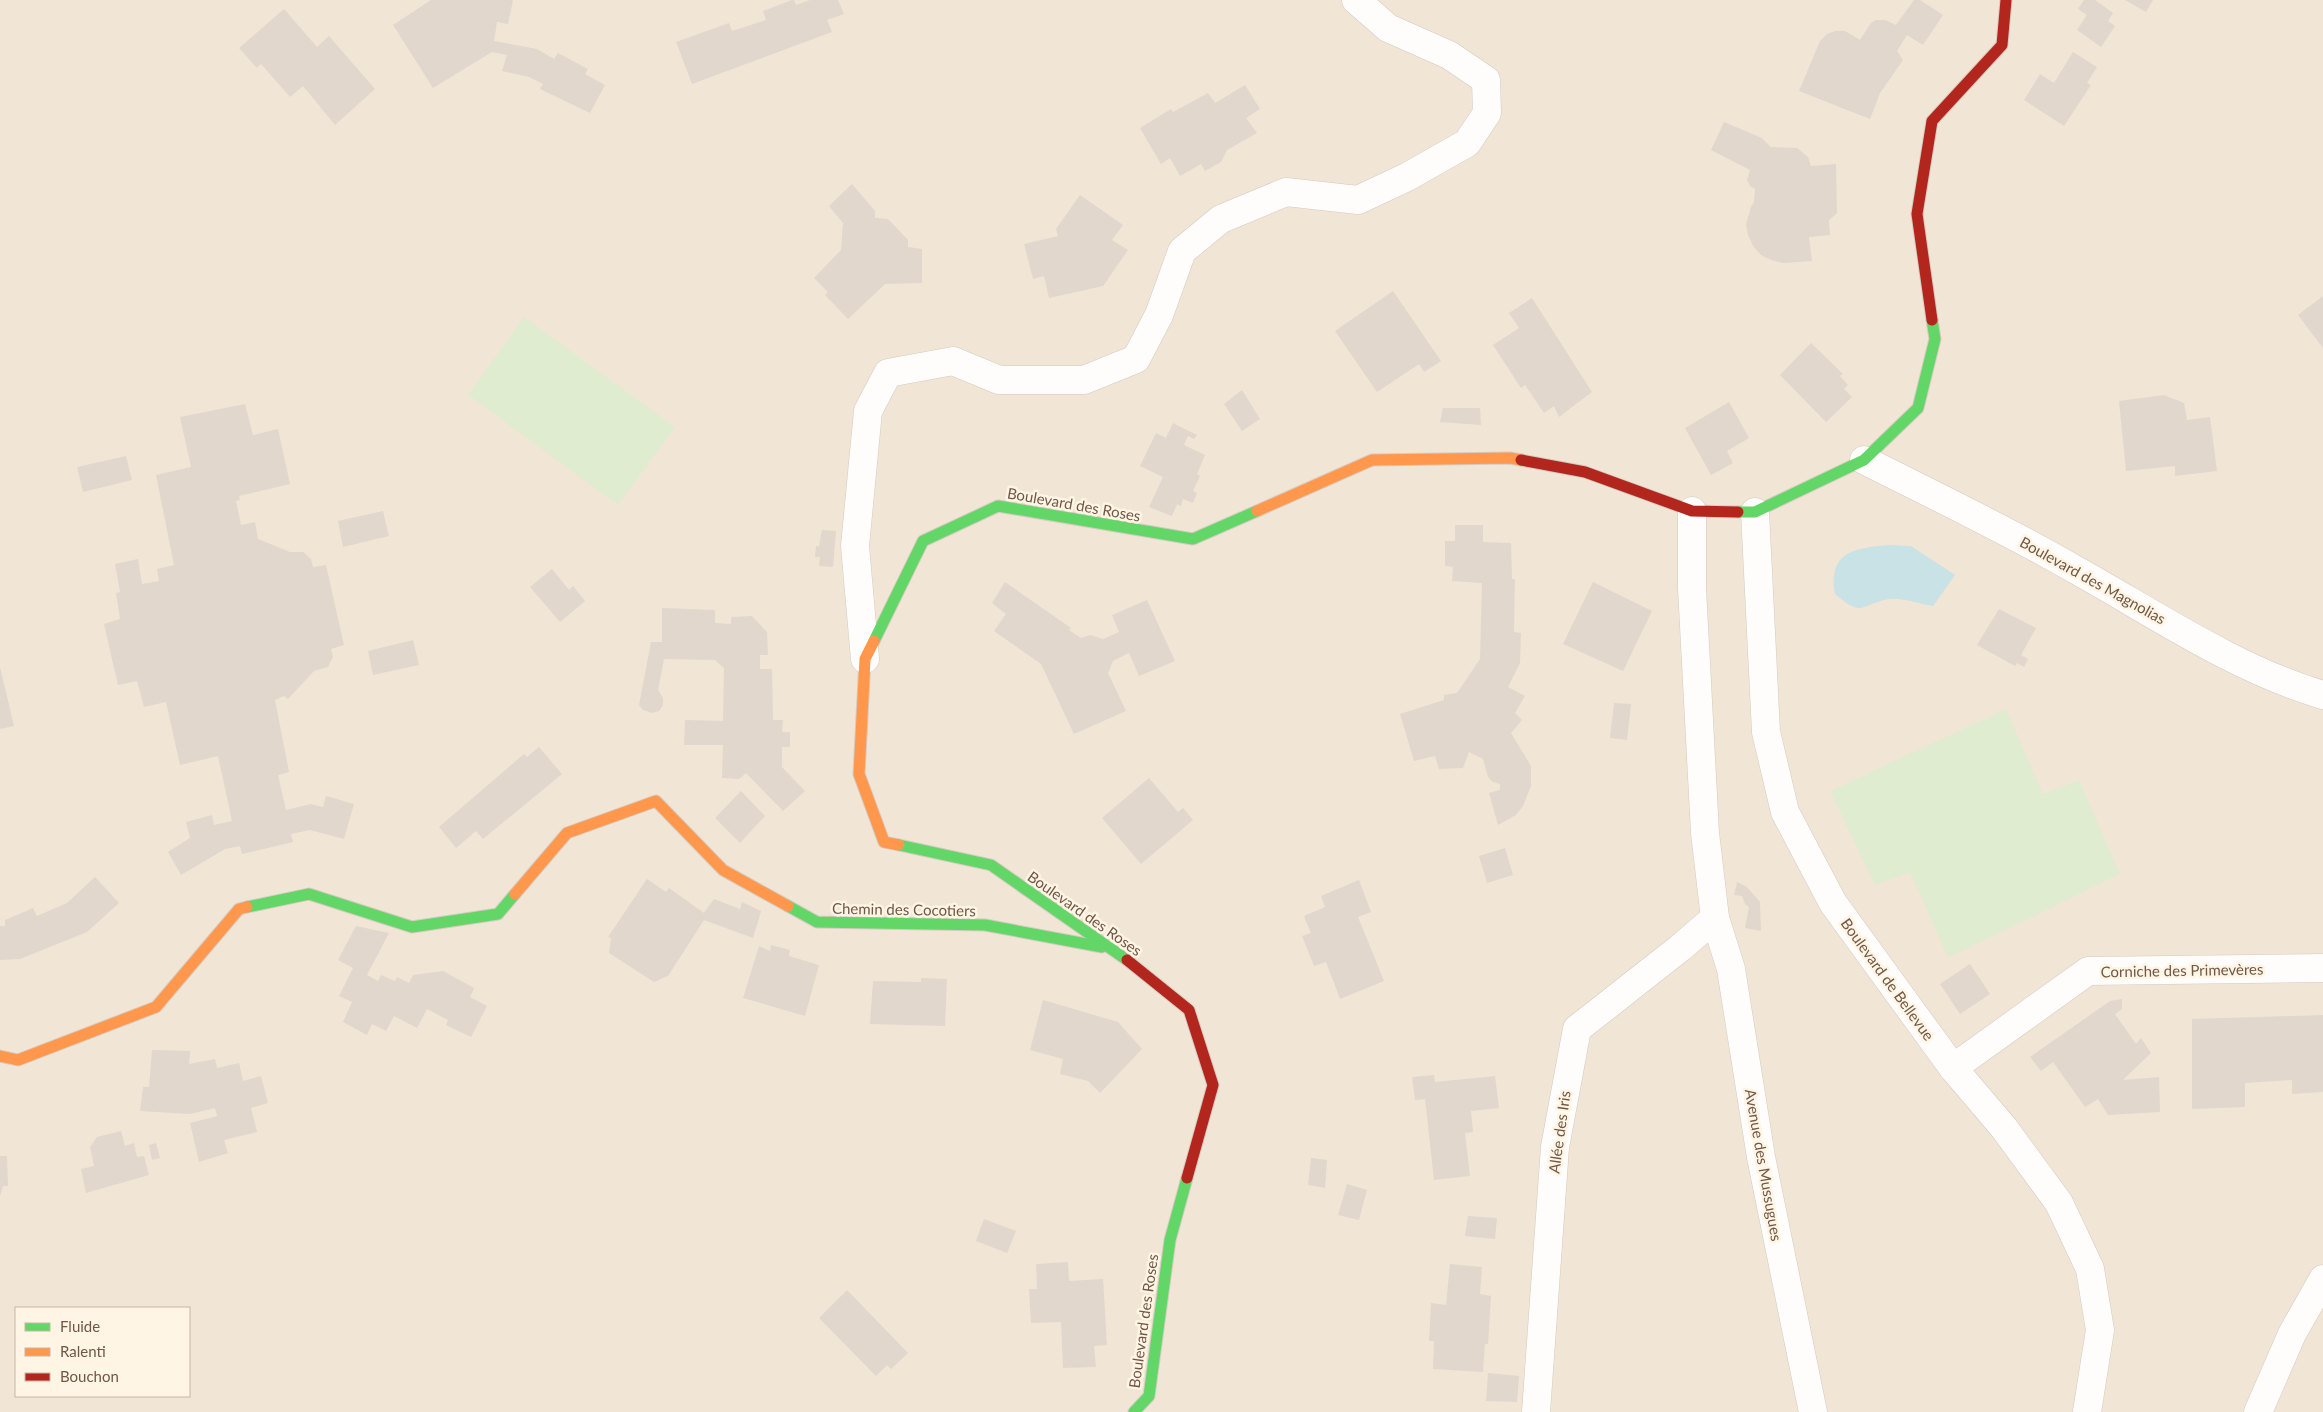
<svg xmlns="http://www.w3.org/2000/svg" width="2323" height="1412" font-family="Lato,sans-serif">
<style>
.residential{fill:#f1e5d5;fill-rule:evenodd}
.green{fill:#e0ecd0}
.water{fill:#c8e2e5}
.building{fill:#e1d7cd}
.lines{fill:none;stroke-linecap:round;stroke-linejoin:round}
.street-casing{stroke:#d4cac1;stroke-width:29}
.fast-casing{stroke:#d6cbc2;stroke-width:13}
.slow-casing{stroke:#d6cbc2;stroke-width:13}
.jam-casing{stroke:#d6cbc2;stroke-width:13}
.street{stroke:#fefdfb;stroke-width:28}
.fast{stroke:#63d668;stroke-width:11}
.slow{stroke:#ff974d;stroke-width:11}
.jam{stroke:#b3261e;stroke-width:11}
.labels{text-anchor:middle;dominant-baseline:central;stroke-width:5;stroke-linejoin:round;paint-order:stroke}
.street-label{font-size:15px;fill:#725747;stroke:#fff5e4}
</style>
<rect width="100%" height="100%" fill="#f5efe5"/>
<path class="residential" d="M0,0H2323V1412H0ZM16,1308H189V1396H16Z"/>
<g class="green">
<path d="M524,317L675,427L618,505L468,395Z"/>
<path d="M2006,709L2043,794L2079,780L2120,874L1948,958L1910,872L1875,885L1830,791Z"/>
</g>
<path class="water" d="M1889,545L1911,546L1955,575L1933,606C1920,604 1901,597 1889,599C1859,605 1863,618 1835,594C1828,551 1855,548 1889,545Z"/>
<g class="building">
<path d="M431,0H513L508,24L497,22L494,41L537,49L554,59L558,53L588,69L585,74L605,85L590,113L540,89L543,84L529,77L502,71L507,55L492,52L433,88L393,25Z"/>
<path d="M792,0H794L796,5L810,0H838L844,14L827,20L832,32L692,84L676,42L729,23L732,31L766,20L763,11Z"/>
<path d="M1914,0H1920L1943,15L1923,45L1907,35L1897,51L1903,60L1880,93L1870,119L1799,91L1820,41L1827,34L1835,31H1845L1860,40L1871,23L1876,20H1885L1896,25Z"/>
<path d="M2084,0H2095L2113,13L2108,21L2115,26L2101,47L2077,30L2087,15L2078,9Z"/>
<path d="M2125,0H2153L2146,12Z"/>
<path d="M284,9L317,47L329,36L375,89L335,125L303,86L290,97L261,64L257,68L239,48Z"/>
<path d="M2073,52L2097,67L2087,83L2091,85L2064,126L2024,100L2040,74L2054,83Z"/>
<path d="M1245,85L1260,109L1246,118L1257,133L1227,150L1221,162L1205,171L1201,164L1180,176L1170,158L1161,164L1140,128L1171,109L1173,112L1208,93L1215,103Z"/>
<path d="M1724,122L1762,138L1771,147L1797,148L1808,157L1811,166L1836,164L1837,213L1829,220L1830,235L1809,237L1812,261L1783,263L1771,260L1761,255L1753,246L1748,235L1746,224L1751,207L1754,202L1755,189L1750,186L1747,180L1750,170L1711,150Z"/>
<path d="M852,184L875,211V218L888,219L908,240V247L922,249V283L885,284L848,319L825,295L828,292L814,278L841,250L843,223L829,206Z"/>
<path d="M1080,195L1123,225L1112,240L1128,250L1103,286L1049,298L1044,276L1033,279L1024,244L1058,236L1056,229Z"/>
<path d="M1393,291L1441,361L1424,372L1419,364L1377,392L1335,331Z"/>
<path d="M2323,296V348L2298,315Z"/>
<path d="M1532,298L1592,392L1559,417L1554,406L1544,413L1525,385L1521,388L1493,345L1519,328L1509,313Z"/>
<path d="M1811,343L1843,374L1840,376L1848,385L1844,389L1852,397L1826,422L1780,375Z"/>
<path d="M1242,390L1260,419L1242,431L1224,404Z"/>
<path d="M2164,395L2184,403L2187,420L2210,417L2217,471L2175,476V466L2126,471L2119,401Z"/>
<path d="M1729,402L1749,438L1727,451L1733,463L1711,475L1685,428Z"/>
<path d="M245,404L253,435L278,429L290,484L239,496L240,500L236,501L241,525L255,522L258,539L290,552H303L311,559L313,567L326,565L344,645L331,649L333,657L328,667L314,671L288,699L284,696L275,700L289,772L278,775L286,810L311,804L323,807L326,796L354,804L344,839L310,830L291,834L293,842L242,854L240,846L225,849L181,875L168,852L190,838L186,822L212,815L214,825L232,821L218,756L180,765L166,702L144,707L137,681L118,685L104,624L120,619L116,593L120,592L115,564L138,559L142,584L159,581L157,569L174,565L156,475L191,467L180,417Z"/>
<path d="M1443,408H1480L1481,425L1440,422Z"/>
<path d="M1173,423L1197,435L1194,439L1188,436L1184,445L1205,455L1197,474L1200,476L1193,491L1197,493L1193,503L1183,499L1181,506L1177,504L1172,516L1149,507L1163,477L1140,466L1156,433L1166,438Z"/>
<path d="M126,456L132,480L83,492L77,467Z"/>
<path d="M383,511L389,536L343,547L338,521Z"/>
<path d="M1455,525H1483V542L1511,543L1512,579H1515L1514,632L1521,633L1520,663L1508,687L1525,696L1515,713L1522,720L1511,733L1531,766V786L1523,806L1516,815L1498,825L1489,793L1500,790V784L1493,782L1488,777L1483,759L1469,752L1463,768L1439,769L1435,756L1414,761L1400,714L1444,700V695L1457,693L1480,659L1482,583L1452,581L1453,567L1445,566V541H1455Z"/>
<path d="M822,530L836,531L833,567L819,566L820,557H815L816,546H819Z"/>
<path d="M552,569L569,590L573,586L585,601L560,622L530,587Z"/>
<path d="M1005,582L1071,628L1069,630L1081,638L1090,635L1103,639L1119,632L1112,615L1147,600L1175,661L1139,676L1129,653L1113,661L1108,673L1126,711L1074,734L1041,664L994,631L1006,614L992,603Z"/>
<path d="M1593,582L1652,611L1623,671L1563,644Z"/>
<path d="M662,608L715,610V623L731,624V617L752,616L767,632L768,655H760V669H772L773,720H783L782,732H790V747H782V767L805,791L783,811L746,773L739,779L722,778L723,745H684L685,720L723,721L724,668L715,660L664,659L658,690L663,698V705L659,711L652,713L643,710L639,705L651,642H662Z"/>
<path d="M1999,609L2036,628L2021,655L2028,659L2024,667L2017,663L2015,666L1977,645Z"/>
<path d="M413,640L419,665L373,675L368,651Z"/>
<path d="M0,667L14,726L0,729Z"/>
<path d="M1614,703L1631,704L1627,740L1610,738Z"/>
<path d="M539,747L562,774L483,839L476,831L456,848L439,827L524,754L527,757Z"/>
<path d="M1149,778L1178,812L1183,808L1193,820L1141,864L1102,818Z"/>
<path d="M741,791L765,816L740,843L715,818Z"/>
<path d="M1505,848L1513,875L1487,883L1479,856Z"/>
<path d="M95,877L119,903L87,932L20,959L0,960V926H5V920L33,908L37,916L67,903Z"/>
<path d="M647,879L666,892L669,888L704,913L714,899L740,909L742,902L761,911L753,938L704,920L668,976L654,982L609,953L611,938L608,937Z"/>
<path d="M1359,880L1371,912L1358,917L1384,981L1340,999L1326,962L1314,966L1302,936L1311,933L1304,916L1325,907L1321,896Z"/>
<path d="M1737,882L1747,887L1760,902L1761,931L1745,928L1749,907L1745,904L1742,896L1734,895Z"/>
<path d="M356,926L389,933L367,975L378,981L381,975L395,981L397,977L409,983L413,975L443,971L474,988L470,997L487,1006L471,1037L446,1025L448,1020L427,1009L417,1028L394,1016L386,1031L372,1024L367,1035L343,1022L352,1002L339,996L353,968L338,960Z"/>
<path d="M771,945L790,950L789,956L819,965L805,1016L743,998L759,946L770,951Z"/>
<path d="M1970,964L1990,994L1960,1014L1940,984Z"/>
<path d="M921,978L947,979L945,1026L870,1024L873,981L921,982Z"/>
<path d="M2122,999V1009L2115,1014L2136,1044L2141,1038L2151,1053L2123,1080L2159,1077L2160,1112L2108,1115L2098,1099L2085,1107L2053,1062L2041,1071L2030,1057L2110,1001Z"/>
<path d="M1043,1000L1118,1022L1142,1049L1100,1093L1088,1081L1060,1074L1063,1059L1030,1050Z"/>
<path d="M2323,1015V1092L2292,1094V1080L2245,1083V1107L2192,1109V1019Z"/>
<path d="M152,1050L190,1051L189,1064L215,1059L217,1068L239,1063L243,1081L261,1076L268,1103L251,1108L257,1132L224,1140L228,1153L199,1162L190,1123L217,1116L215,1108L190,1114L140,1111L143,1087H149Z"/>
<path d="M1434,1075L1435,1082L1495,1076L1499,1108L1471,1111L1473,1132L1465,1133L1470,1176L1434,1180L1425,1099L1415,1100L1412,1077Z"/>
<path d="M121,1131L125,1146L134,1143L137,1157L144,1156L149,1175L86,1193L81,1169L94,1166L90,1147L97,1137Z"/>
<path d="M156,1143L160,1158L152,1160L149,1145Z"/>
<path d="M0,1156H7L8,1186H3L0,1196Z"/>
<path d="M1311,1158L1327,1160L1325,1188L1308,1185Z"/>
<path d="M1347,1184L1367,1190L1359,1220L1338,1215Z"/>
<path d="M1468,1216L1497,1218L1495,1239L1465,1236Z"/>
<path d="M984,1219L1016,1231L1007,1253L976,1241Z"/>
<path d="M1068,1262L1069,1281L1103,1279L1107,1345L1094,1346L1096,1367L1063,1368L1061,1322L1031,1323L1029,1289H1037L1036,1264Z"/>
<path d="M1450,1264L1482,1267L1480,1294L1491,1296L1488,1344H1485L1483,1372L1433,1369L1434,1341H1429L1431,1303L1446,1305Z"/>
<path d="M847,1290L908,1353L891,1369L887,1365L876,1376L819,1318Z"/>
<path d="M1488,1373L1519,1376L1517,1402L1486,1401Z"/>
</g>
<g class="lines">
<defs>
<g id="street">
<path d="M1864,460C1935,496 2007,530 2076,570C2155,614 2237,670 2323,695"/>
<path d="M1692,511V588L1705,833L1715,918L1731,969L1761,1157L1813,1412"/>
<path d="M1755,512L1766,732L1785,812L1833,903L1953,1068L2004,1128L2059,1203L2090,1269L2100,1330L2087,1412"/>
<path d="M865,659L855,546L868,411L888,373L953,361L999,380H1084L1136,359L1159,315L1182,251L1221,219L1286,192L1358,200L1407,177L1467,143L1487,113L1486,80L1449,55L1388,28L1356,0"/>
<path d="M1953,1068L2088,971L2323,968"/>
<path d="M1536,1412L1555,1147L1577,1029L1680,948L1715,918"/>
<path d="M2258,1412L2292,1334L2323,1279"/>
</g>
<g id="fast">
<path d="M1738,512H1755L1864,460L1918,408L1935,339L1932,320"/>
<path d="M874,641L923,541L998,506L1193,539L1257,511"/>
<path d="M899,845L991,865L1127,960"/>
<path d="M788,906L817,922L985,925L1102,947"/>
<path d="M247,907L309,894L412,927L498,914L515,894"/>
<path d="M1134,1412L1149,1396L1170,1240L1187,1178"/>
</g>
<g id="slow">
<path d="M1257,511L1372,460L1510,458L1521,460"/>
<path d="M874,641L865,659L859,774L884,842L899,845"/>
<path d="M515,894L567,833L656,801L723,870L788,906"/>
<path d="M0,1056L18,1060L156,1007L239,909L247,907"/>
</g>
<g id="jam">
<path d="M1932,320L1917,214L1932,121L2002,45L2006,0"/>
<path d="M1521,460L1585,472L1692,511L1738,512"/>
<path d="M1127,960L1189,1010L1213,1085L1187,1178"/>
</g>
</defs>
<use href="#street" class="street-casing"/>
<use href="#fast" class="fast-casing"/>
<use href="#slow" class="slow-casing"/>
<use href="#jam" class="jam-casing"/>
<use href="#street" class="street"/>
<use href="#fast" class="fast"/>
<use href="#slow" class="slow"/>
<use href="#jam" class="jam"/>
</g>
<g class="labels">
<g class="street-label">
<text transform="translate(1074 504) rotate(10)">Boulevard des Roses</text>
<text transform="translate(2093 580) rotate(29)">Boulevard des Magnolias</text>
<text transform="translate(904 909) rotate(1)">Chemin des Cocotiers</text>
<text transform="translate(1085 913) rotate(35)">Boulevard des Roses</text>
<text transform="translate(2182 970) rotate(-1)">Corniche des Primevères</text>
<text transform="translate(1888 979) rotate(54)">Boulevard de Bellevue</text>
<text transform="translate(1559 1132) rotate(-82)">Allée des Iris</text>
<text transform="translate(1764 1165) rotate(80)">Avenue des Mussugues</text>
<text transform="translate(1143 1321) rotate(-82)">Boulevard des Roses</text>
</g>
</g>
<rect x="15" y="1307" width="175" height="90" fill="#fff5e4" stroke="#c7b6a5"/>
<rect x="25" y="1323" width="25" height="8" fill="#63d668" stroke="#c7b6a5"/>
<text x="60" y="1332" font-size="15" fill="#725747">Fluide</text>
<rect x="25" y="1348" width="25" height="8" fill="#ff974d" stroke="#c7b6a5"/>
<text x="60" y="1357" font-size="15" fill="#725747">Ralenti</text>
<rect x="25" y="1373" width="25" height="8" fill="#b3261e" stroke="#c7b6a5"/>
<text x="60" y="1382" font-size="15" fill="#725747">Bouchon</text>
</svg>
